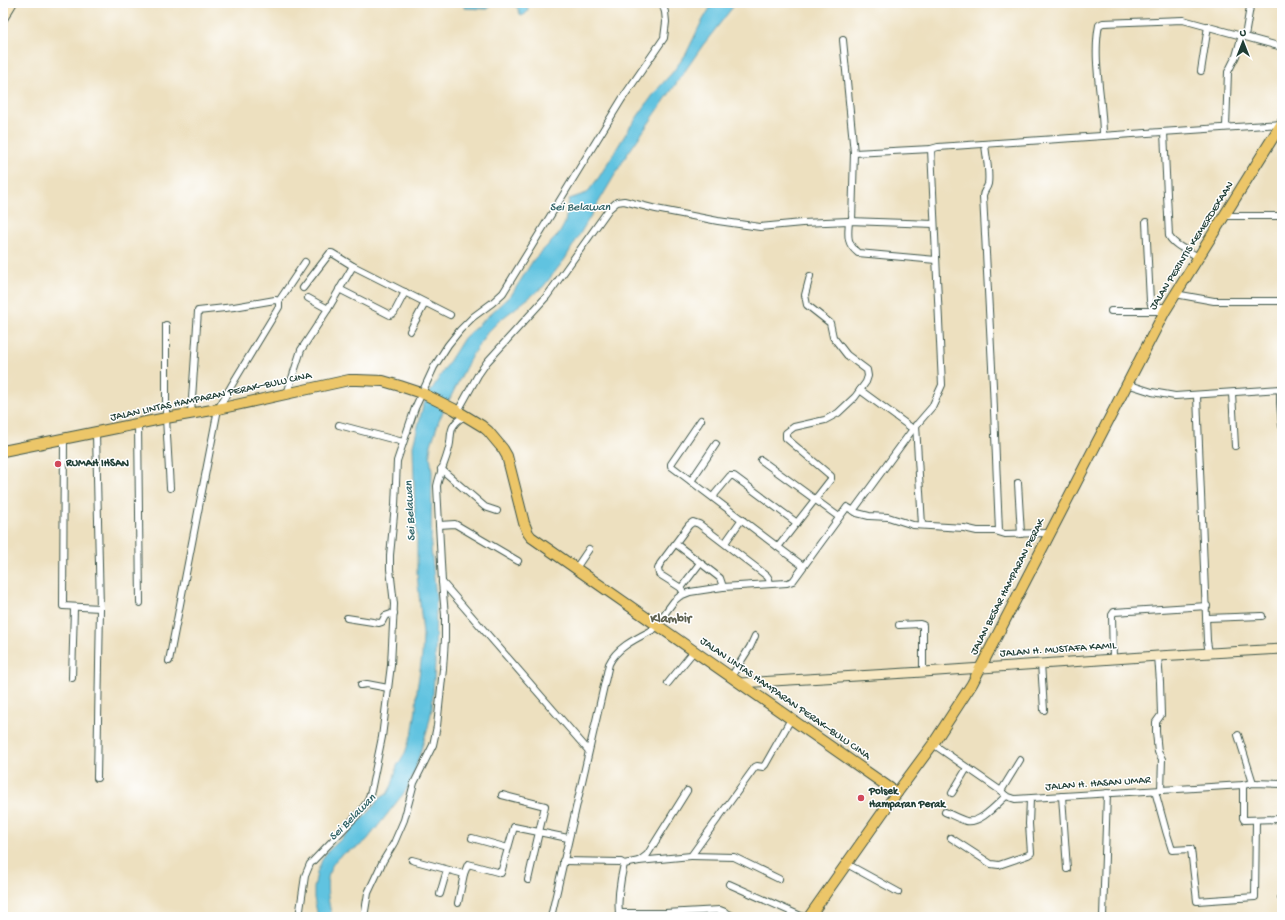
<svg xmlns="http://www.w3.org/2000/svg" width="1285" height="920" font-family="'Gochi Hand',sans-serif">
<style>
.water{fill:#61c3e0;stroke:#40808a}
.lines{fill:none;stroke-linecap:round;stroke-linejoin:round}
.street-casing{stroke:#3e5549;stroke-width:8}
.secondary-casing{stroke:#3e5549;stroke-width:11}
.primary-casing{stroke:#3e5549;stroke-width:12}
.street{stroke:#fff;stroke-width:6}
.secondary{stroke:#f7e8c3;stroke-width:9}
.primary{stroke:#ecc669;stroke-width:10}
.poi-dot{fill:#d1495b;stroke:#fff;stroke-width:1.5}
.labels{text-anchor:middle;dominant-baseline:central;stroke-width:3;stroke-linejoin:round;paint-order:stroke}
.street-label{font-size:11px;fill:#1f3d34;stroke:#fff}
.poi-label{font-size:11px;font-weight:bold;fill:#1f3d34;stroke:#fff;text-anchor:start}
.water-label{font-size:12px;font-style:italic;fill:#336568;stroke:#fff}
.quarter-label{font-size:13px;font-weight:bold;fill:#5f6251;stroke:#fff}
</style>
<rect width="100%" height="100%" fill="#fff"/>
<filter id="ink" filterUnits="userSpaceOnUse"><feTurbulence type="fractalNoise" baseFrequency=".025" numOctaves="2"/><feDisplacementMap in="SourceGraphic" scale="8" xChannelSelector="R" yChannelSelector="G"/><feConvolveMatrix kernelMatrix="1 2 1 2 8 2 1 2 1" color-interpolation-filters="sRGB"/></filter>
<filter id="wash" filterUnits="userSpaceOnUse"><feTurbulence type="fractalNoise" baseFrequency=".012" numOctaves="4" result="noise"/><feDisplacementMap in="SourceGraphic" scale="16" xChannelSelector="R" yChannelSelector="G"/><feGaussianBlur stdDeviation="0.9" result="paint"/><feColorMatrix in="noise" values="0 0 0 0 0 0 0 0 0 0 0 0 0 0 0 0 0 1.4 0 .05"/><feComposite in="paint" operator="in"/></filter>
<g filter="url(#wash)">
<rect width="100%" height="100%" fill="#ede0bf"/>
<g class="water">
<path d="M464,3H490L488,9L464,8Z"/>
<path d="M511,3H527C529,10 528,14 521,16L517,7L512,5Z"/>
<path d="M713,3H736L703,45L626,156L565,259L543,287L500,320L487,333L472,355L439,420L431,445L430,454L432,472L431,548L436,598L435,664L432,709L428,727L415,770L407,789L367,840C363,843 359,847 354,849C350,851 344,852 340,856C322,871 327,897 332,917H318L314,898V888L317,873L322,860L327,852L349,832L370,811L379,799L387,794L392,785L397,766L405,753L413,730L416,709L417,690L422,656L423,634L417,574V538L415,515L413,446L423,406L432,389L464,338L512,294L534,259L559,234L565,223L569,199L587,193L599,177L630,127L653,95L662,84L672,73L686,54L701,23Z"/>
</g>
</g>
<g filter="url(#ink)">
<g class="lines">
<defs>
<g id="street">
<path d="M1245,36L1250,7L1253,3"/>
<path d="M843,40L854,153L852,221"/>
<path d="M1201,71L1208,26"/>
<path d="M1226,127L1228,72L1236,56L1242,35"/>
<path d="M1164,132L1169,236C1174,246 1189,251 1198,257"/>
<path d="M1103,136C1103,100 1092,61 1099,25L1103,23L1183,20L1282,47"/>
<path d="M985,144C986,157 990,172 988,184C987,189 983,191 983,196L993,386L999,531"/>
<path d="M854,153L931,149L938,147L1282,124"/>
<path d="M1225,216H1282"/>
<path d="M849,221C848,235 846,243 858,253L936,260"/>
<path d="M1146,222L1150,301L1152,307H1167"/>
<path d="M353,266L450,315"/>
<path d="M339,289L390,315L394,313L405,292"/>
<path d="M1175,294L1214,301H1282"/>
<path d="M308,298L328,309"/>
<path d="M1111,311H1165"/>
<path d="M166,325V418L170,488"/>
<path d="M410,331L425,303"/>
<path d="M1127,384L1152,392L1175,396L1282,389"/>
<path d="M1280,389V403L1282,426"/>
<path d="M860,390L913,429"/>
<path d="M1232,393L1235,446"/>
<path d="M287,394L301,350L328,309L353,266L332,253H330L303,288"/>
<path d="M1197,396L1207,641L1209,653"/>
<path d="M458,411L478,375L487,362L547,296L609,209L617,202L624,201L656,209L718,221L760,227L802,223L849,221L934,224"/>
<path d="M191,413L198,311L234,307L275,300L279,301"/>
<path d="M701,420L671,464V466L803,566"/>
<path d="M138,424L140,603"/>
<path d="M339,425L403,442"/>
<path d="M916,425L922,525"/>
<path d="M96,433L100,608L97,778"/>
<path d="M64,439L63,606L100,608"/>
<path d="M761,460L839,517"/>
<path d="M441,469L485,507L497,511"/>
<path d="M691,481L716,444"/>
<path d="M1018,483L1021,534"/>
<path d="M714,498L715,494L730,476H734L797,523"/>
<path d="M853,511L913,429L932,407L942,385L931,149"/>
<path d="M439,525L455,524L518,561"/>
<path d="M725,543L742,519"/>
<path d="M676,544L720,578L723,587"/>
<path d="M778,547L831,479V476L786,438V433L794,427L825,420L838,413L855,397L866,382L868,376L867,370L847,355L833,337L830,323L807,305L805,295L810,276"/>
<path d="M576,568L589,549"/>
<path d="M442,582L588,750"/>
<path d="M681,588L700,563"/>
<path d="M684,594L681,588L659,574L658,569L660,564L689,525L693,522L699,524L767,576L769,579L770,584"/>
<path d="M347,618L379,623L382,622L385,616L394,613"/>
<path d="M1207,618L1262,616"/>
<path d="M657,624L674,601L680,596L690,592L723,587L787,583L793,581L847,507L857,513L869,516L888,517L913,525L964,528L977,531H995L1005,534L1050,533"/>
<path d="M899,625L920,624L923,625V672"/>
<path d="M1158,656L1160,682L1161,715L1156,722V732L1158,752L1162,759L1161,790"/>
<path d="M1113,659L1112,615L1114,612L1207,606"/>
<path d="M169,661L218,409L233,383L279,307V301L305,262"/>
<path d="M1041,663L1044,710"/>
<path d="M731,677L750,647L755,636"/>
<path d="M72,678L74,608"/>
<path d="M668,683L694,651"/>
<path d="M361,685L367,684L388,688"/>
<path d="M1238,735L1253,783"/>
<path d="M933,744L1001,791L1006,796L1015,799L1243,785L1253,783L1282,784"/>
<path d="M1243,785V818L1244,820L1280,819"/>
<path d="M1001,791L1020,760"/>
<path d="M1155,791L1166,831L1172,850L1191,849L1197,901L1255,897L1256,820"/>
<path d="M952,793L967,768"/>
<path d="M502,795L545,806L528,880"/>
<path d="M1062,796L1067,869"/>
<path d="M945,812C952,815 959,819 966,821C980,824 996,805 1006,796"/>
<path d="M472,838L508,848"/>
<path d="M951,838L991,864L999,865L1028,855L1031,853L1029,824L1030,799"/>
<path d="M691,856L734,857L779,879"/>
<path d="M412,860L464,874L468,864L501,873L514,827L568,838"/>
<path d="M563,861L621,862L624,864L639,861L647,855L687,791"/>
<path d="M639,861L691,856L755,767L757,766L763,767L765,765L791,719"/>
<path d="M847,864L898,892"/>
<path d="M729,884L803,917"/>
<path d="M440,894L447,870"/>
<path d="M1281,897H1282"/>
<path d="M458,903L464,874"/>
<path d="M619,915C617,897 620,881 624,864"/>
<path d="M299,917L305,876L310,864L360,812L367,802L371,791L382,737L391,665L394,604L390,569V555L395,505L397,461L415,408L434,367L448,345L460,330L473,317L492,303L503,293L622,99L664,38L666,22L665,12L662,3"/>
<path d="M364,917L368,893L383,861L394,843L404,820L414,783L433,745L437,726L443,669L445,639V615L442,582L437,486C440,471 448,457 450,443C451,437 450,430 454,425C457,420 461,418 466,416"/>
<path d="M551,917L609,664C618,645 642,636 660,626"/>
<path d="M618,917L621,913H665L720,910L725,912L735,917"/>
<path d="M1103,917L1107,793"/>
</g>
<g id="secondary">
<path d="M3,18L12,3"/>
<path d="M740,683L923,672L1158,656L1282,649"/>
</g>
<g id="primary">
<path d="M3,451L166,418L218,409L349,380H357L383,381L400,386L424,394L454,409L482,426L488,431L503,449L507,456L524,523L528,533L531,537L897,793"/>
<path d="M809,917L888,805L933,744L972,684L1165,311L1282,123"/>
</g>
</defs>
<use href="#street" class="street-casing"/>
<use href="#secondary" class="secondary-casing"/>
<use href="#primary" class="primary-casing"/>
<use href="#street" class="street"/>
<use href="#secondary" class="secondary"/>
<use href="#primary" class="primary"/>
</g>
</g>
<g class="poi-dot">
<circle cx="58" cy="464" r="4"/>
<circle cx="861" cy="798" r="4"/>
</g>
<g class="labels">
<g class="street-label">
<text transform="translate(1192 246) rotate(-58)">JALAN PERINTIS KEMERDEKAAN</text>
<text transform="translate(211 397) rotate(-12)">JALAN LINTAS HAMPARAN PERAK–BULU CINA</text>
<text transform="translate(1008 587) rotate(-63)">JALAN BESAR HAMPARAN PERAK</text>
<text transform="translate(1058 650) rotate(-4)">JALAN H. MUSTAFA KAMIL</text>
<text transform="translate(785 699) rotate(35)">JALAN LINTAS HAMPARAN PERAK–BULU CINA</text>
<text transform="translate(1098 784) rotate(-4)">JALAN H. HASAN UMAR</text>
</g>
<g class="poi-label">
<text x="66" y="464">RUMAH IHSAN</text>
<text x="869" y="792">Polsek<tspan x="869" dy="13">Hamparan Perak</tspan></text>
</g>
<g class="water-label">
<text x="580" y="208">Sei Belawan</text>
<text transform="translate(411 511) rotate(-93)">Sei Belawan</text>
<text transform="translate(353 818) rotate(-45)">Sei Belawan</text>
</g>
<g class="quarter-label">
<text x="671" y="619">Klambir</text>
</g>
</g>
<rect width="1285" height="920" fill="none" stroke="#fff" stroke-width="16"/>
<g transform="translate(1243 42)" stroke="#ffffff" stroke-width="3" paint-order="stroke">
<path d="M0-3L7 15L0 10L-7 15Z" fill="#1f3d34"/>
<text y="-6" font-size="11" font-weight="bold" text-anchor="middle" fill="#1f3d34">U</text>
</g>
</svg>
